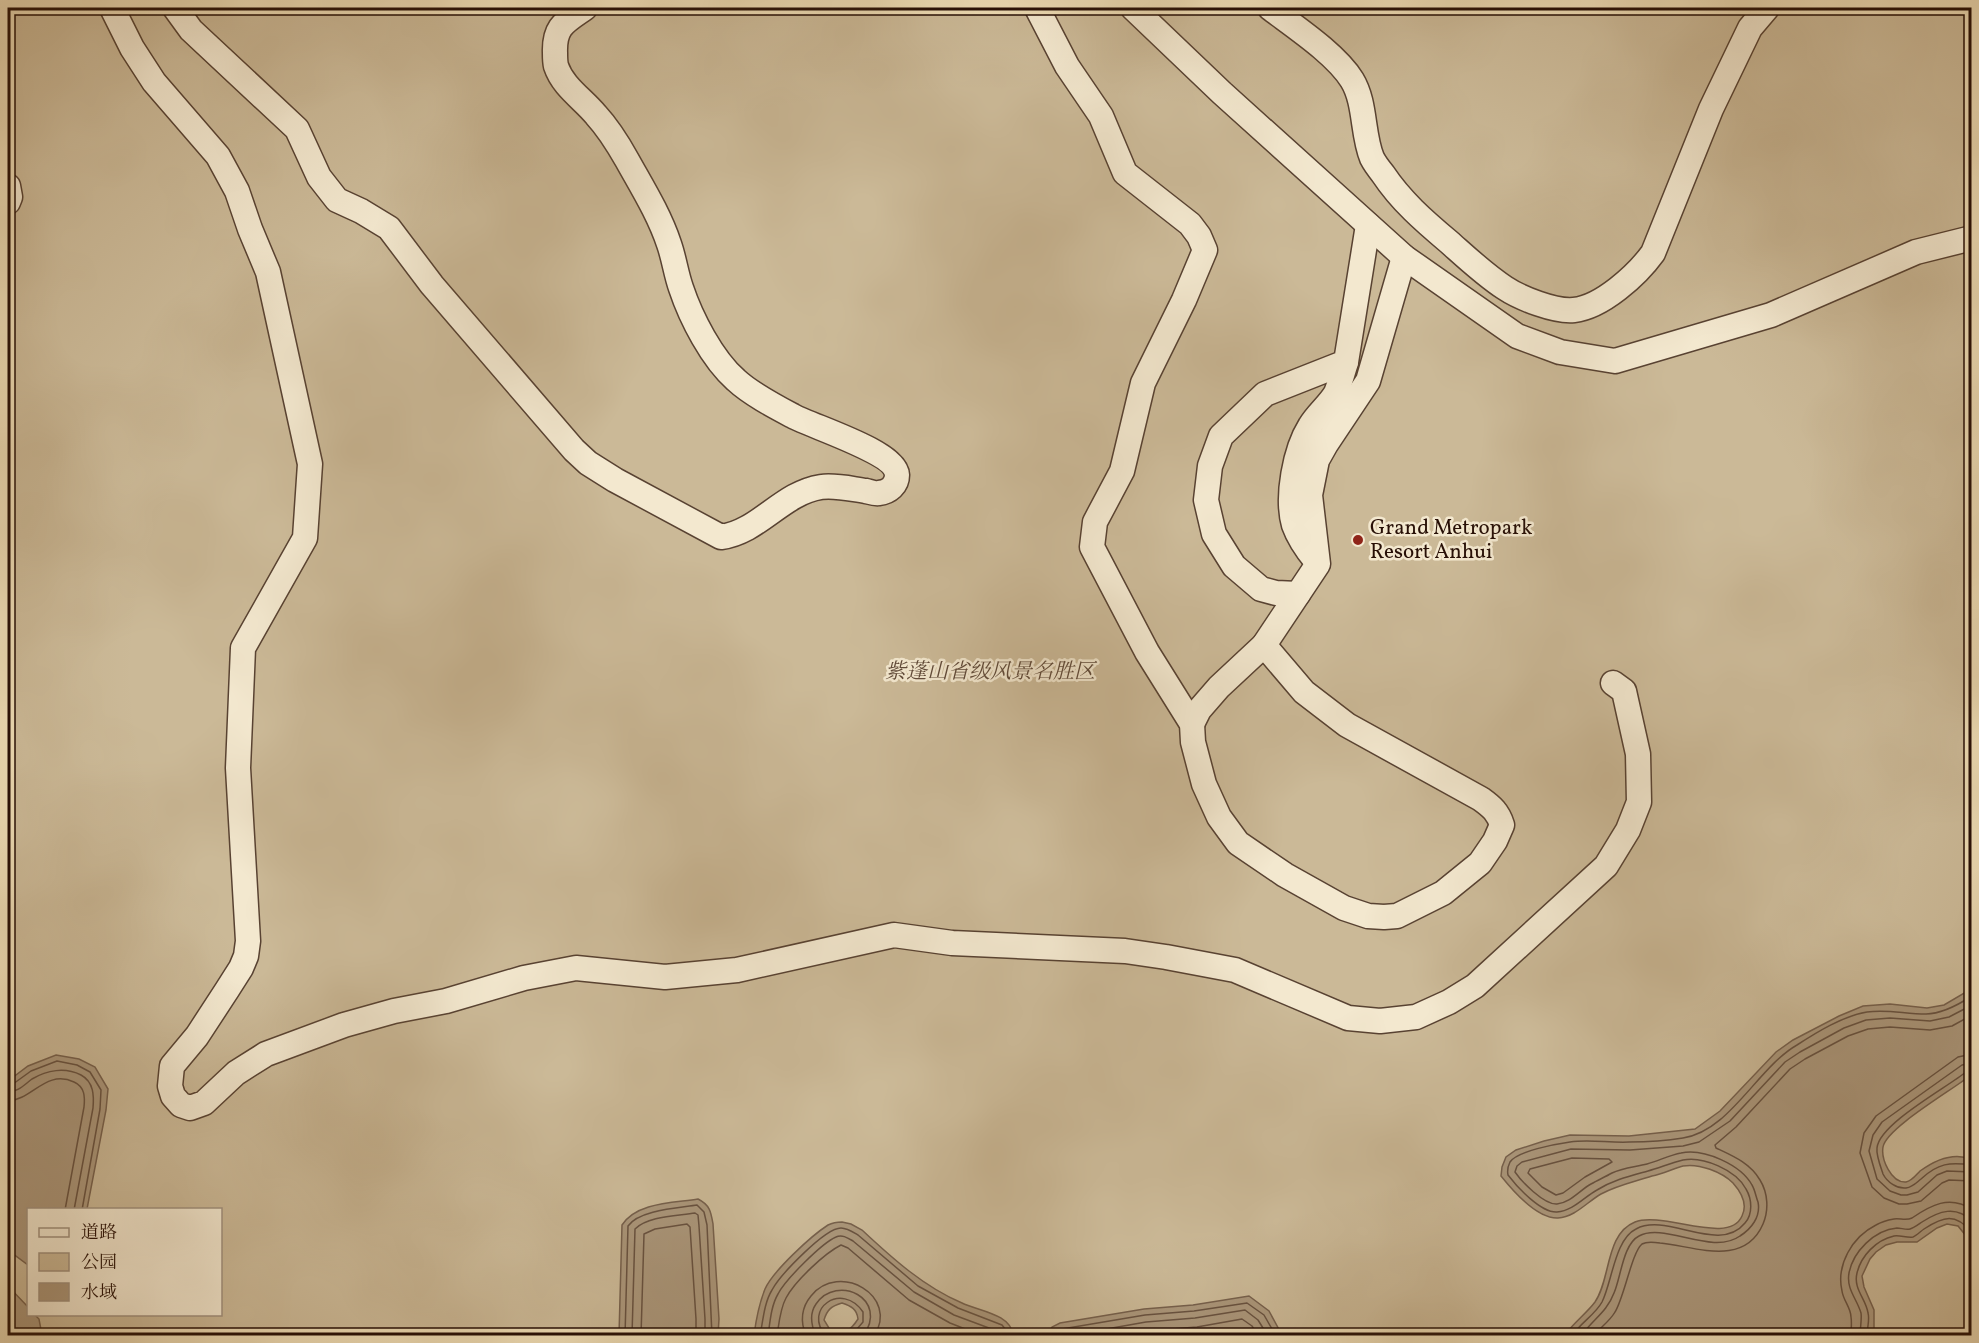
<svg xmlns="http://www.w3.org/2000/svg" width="1979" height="1343" font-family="Vollkorn,'Noto Serif SC',serif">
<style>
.green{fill:#cbb997;stroke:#79644e;stroke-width:1.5;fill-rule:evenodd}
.water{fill:#aa967a;stroke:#76604c;stroke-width:1.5;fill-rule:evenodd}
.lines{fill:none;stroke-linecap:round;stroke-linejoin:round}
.shore{stroke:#685240;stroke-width:1.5}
.minor-casing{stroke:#584232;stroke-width:27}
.minor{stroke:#f3e8cf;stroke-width:24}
.poi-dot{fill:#8f2418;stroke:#f3e8cf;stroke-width:2}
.labels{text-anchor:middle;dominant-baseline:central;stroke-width:5;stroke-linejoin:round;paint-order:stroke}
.poi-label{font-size:21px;fill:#270f06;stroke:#f3e8cf;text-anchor:start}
.park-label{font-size:21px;font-style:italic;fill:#604a39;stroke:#f3e8cf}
</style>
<rect width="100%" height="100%" fill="#eddcb5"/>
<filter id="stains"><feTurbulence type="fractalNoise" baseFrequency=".00333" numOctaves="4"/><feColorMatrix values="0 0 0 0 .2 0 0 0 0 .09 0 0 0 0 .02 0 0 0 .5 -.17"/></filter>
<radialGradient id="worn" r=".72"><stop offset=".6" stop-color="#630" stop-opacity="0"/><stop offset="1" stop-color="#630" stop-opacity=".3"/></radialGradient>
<path class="green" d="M8,8H1971V1335H8ZM28,1210H220V1314H28Z"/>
<g class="water">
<path d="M1971,989V1075C1954,1089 1886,1128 1883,1147C1881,1159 1891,1183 1906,1182C1912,1181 1916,1175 1920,1171C1935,1160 1953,1152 1971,1159V1269V1242L1958,1226L1947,1224L1937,1228L1917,1242H1897L1886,1245L1876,1252L1870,1259L1862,1276L1864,1287L1874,1310V1335H1565C1573,1323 1586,1314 1595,1302C1611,1279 1605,1234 1635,1222C1663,1211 1729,1246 1742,1216C1748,1204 1741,1192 1733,1183C1722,1172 1699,1163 1683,1166C1672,1169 1663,1174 1652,1176C1634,1182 1618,1185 1601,1194C1587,1202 1575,1217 1558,1218C1537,1219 1513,1191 1501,1176L1502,1167L1506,1157L1516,1150L1544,1141L1570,1135L1629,1136L1695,1129L1720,1111L1776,1052L1793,1040L1839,1016L1863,1006L1890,1004L1927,1008L1944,1005Z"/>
<path d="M56,1055L79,1059L95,1067L108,1089L106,1110L87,1209L28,1210V1265L8,1250V1081L28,1066Z"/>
<path d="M698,1199C710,1205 711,1212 713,1224L719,1319L718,1335H619L622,1225C637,1202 674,1203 698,1199Z"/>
<path d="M842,1222L851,1224L862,1230C892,1258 924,1287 962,1303C979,1311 1011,1314 1013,1335H754C756,1320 759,1304 765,1289C773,1271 811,1236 828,1225C832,1223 837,1222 842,1222ZM842,1303C851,1306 857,1309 858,1319C851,1330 844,1335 832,1333L824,1320C827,1310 831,1306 842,1303Z"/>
<path d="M8,1286L28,1307V1314L35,1315L39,1319L42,1335H8Z"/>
<path d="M1249,1296L1269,1311L1282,1335H1046L1052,1327L1060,1323L1144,1309L1193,1305Z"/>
</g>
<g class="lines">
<g class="shore">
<path d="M1972,1054L1958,1057L1876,1116L1864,1133L1860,1153L1872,1187L1884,1198L1899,1204H1907L1921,1201L1942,1183L1949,1180L1972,1181"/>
<path d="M1972,1063L1962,1065L1882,1122L1873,1135L1869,1151L1877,1179L1890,1191L1901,1195H1907L1918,1192L1937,1175L1947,1171L1972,1172"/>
<path d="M1972,1071L1966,1072C1946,1088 1879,1124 1877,1148C1876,1155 1881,1168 1883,1174C1887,1182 1897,1189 1906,1188C1913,1187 1916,1183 1921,1179C1938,1163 1950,1162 1972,1165"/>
<path d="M8,1085L13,1084L31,1071L57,1061L77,1065L90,1072L101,1090L100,1109L82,1210"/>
<path d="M8,1092C18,1092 24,1085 32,1079C47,1070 65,1067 81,1075C94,1082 94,1096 93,1108L74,1210"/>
<path d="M8,1101C32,1100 46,1069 74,1082C85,1087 85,1097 84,1107L65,1210"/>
<path d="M1572,1158L1609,1159L1612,1162L1585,1177L1563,1193L1556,1195L1542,1187L1528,1173L1530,1169Z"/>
<path d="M625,1336L628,1226C639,1210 678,1208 697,1205L704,1212L707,1225L712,1336"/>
<path d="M632,1336L635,1229C648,1216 677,1216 695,1213L698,1215L699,1226L705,1319V1336"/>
<path d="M641,1336L644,1234L655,1229L687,1224L690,1227L696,1319V1336"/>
<path d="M760,1336C763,1321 764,1303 772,1290C780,1275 825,1228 841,1228C847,1228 853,1232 858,1235L918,1286L958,1308L1002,1325L1006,1330L1007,1336"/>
<path d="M768,1336C770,1322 771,1306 778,1294C785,1280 822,1243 836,1237C842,1234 848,1238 853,1241L914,1292L954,1315L997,1331L1000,1336"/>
<path d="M777,1336C779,1323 780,1309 786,1298C795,1281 825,1253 841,1245L848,1248L909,1300L950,1323L983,1336"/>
<path d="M806,1336C800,1321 801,1308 811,1296C839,1261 900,1296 874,1336"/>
<path d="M816,1336C811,1325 809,1314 816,1304C837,1273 890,1299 863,1336"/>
<path d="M826,1336C802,1309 842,1281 863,1312V1322L851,1336"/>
<path d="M1052,1336L1062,1329L1145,1315L1194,1311L1247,1303L1264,1315L1276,1336"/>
<path d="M1067,1336L1146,1322L1195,1318L1245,1310L1258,1320L1268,1336"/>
<path d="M1122,1336L1147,1331L1197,1327L1242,1319L1252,1326L1258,1336"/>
<path d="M1572,1336C1580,1323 1595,1315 1602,1302C1612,1282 1615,1239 1636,1229C1667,1212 1719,1255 1745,1223C1753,1214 1752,1199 1746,1189C1736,1170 1703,1156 1683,1160C1671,1163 1659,1168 1648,1171C1630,1176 1613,1180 1597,1190C1584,1197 1573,1211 1557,1212C1541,1213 1517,1187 1508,1175C1507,1170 1508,1166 1510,1162C1517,1151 1556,1144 1570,1142C1589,1139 1609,1143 1629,1142C1646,1142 1665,1141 1683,1138C1730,1131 1757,1068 1797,1045C1817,1032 1843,1016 1867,1012C1887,1009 1905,1014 1926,1014C1942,1014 1958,1005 1972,996"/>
<path d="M1581,1336C1592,1320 1607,1312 1614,1293C1621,1277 1623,1244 1639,1236C1664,1222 1712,1256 1740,1236C1751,1229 1761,1217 1758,1202C1756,1197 1755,1190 1752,1185C1741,1165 1704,1148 1681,1153C1670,1155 1658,1161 1647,1164C1635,1167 1622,1168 1612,1173C1605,1177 1598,1180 1591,1184C1580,1190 1570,1203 1557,1204C1544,1205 1521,1181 1515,1172L1517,1166L1522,1162L1571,1149L1630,1150L1683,1146L1699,1142L1730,1121L1785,1062L1800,1052L1844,1028L1866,1020L1890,1018L1930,1021L1949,1017L1972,1005"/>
<path d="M1593,1336C1600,1328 1610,1321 1615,1312C1624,1298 1632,1252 1642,1244C1647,1241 1654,1242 1660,1243C1694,1246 1744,1268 1763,1224C1769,1210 1768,1193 1760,1180C1750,1163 1733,1156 1716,1148L1715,1145L1736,1127L1790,1069L1805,1059L1848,1036L1868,1029L1890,1027L1930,1030L1952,1026L1972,1015"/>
<path d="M1851,1336C1851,1329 1852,1323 1851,1317C1851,1308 1843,1300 1842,1291C1836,1265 1852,1237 1876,1225C1881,1222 1888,1220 1894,1219C1900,1218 1906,1221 1912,1218C1931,1205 1949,1195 1972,1209"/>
<path d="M1860,1336C1860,1329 1862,1319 1861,1313C1857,1299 1846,1289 1849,1273C1853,1252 1874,1230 1897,1228C1901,1228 1906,1230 1910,1229C1914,1228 1919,1224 1922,1222C1939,1211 1956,1205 1972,1221"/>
<path d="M1867,1336C1867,1328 1870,1319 1868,1313C1866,1299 1853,1289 1857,1273C1861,1256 1876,1240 1894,1236C1900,1235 1907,1238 1913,1237C1916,1236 1921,1231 1924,1229C1944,1216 1955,1213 1972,1232"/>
</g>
<defs>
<g id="minor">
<path d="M112,8L132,48L154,82L218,156L237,191L250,229L268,272L310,464L305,538L243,648L238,768L248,941L246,956L241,968L227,990L197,1036L172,1066L170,1086L173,1096L181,1105L190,1108L204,1103L236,1073L266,1054L344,1025L394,1011L446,1001L524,978L576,968L665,977L737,970L894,935L952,943L1125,951L1166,957L1235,970L1348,1018L1380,1021L1416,1017L1449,1002L1475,986L1606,866L1628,830L1639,802L1638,754L1624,691L1613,683"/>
<path d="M175,8L191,30L297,129L319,177L337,200L361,211L389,228L432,285L574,450L588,463L615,480L721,537C759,532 782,493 821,487C836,485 851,489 866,491C870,492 876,494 879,493C889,492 897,485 897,475C896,452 813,427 793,416C776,407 751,394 736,380C712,359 691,318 681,288C676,274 674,258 669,244C659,214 642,187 627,160C618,144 608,128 596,115C583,99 563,87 556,66C555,62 555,57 555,53C554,26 565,22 585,8"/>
<path d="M1037,8L1067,66L1101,116L1125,173L1190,224L1199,236L1205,250L1184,300L1143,383L1122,471L1095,522L1092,547L1147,652L1192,724L1193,742L1204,784L1219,817L1238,843L1285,875L1344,908L1368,916L1384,917L1397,916L1443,893L1480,863L1495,841L1502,825C1498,812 1492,807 1481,799L1347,725L1304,692L1264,645"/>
<path d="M1133,8L1222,93L1404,257L1517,336L1560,352L1615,361L1771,315L1916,252L1972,238"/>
<path d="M1270,8C1295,27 1336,54 1352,80C1366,103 1362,134 1372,158C1375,164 1379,169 1383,174C1401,201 1424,221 1449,242C1467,258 1485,275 1505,288C1520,298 1555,312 1574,310C1602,307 1637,275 1653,253L1711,109L1750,28L1767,8"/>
<path d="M8,186L10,197L8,202"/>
<path d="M1316,561C1307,550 1299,539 1294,525C1286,497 1295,450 1310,426C1317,414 1329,405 1336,393C1340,383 1343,372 1346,362"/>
<path d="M1298,594L1276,593L1261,589L1234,566L1214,534L1206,500L1210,466L1221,436L1265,394L1346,362L1368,225"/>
<path d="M1192,724L1199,710L1219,687L1264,645L1318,564L1310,495L1317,460L1326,444L1368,381L1404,257"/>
</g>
</defs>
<use href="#minor" class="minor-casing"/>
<use href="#minor" class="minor"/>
</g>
<circle class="poi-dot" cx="1358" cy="540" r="6"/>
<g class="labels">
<g class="poi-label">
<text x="1370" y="528">Grand Metropark<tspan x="1370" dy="24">Resort Anhui</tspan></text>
</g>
<g class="park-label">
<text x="990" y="672">紫蓬山省级风景名胜区</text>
</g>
</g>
<rect width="1979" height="1343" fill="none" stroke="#eddcb5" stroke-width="30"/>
<rect x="9" y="9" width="1961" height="1325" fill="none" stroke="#270f06" stroke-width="3"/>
<rect x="15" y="15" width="1949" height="1313" fill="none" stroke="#270f06" stroke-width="1.5"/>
<rect x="27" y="1208" width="195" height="108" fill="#f3e8cf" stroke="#a1917f" stroke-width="1.5"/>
<rect x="39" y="1228" width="30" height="9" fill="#f3e8cf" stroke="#a1917f" stroke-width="1.5"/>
<text x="81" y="1238" font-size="18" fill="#270f06">道路</text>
<rect x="39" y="1253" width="30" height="18" fill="#cbb997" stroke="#a1917f" stroke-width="1.5"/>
<text x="81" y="1268" font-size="18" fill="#270f06">公园</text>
<rect x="39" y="1283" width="30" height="18" fill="#aa967a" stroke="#a1917f" stroke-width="1.5"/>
<text x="81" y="1298" font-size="18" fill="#270f06">水域</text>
<rect width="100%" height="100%" filter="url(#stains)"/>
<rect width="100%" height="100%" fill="url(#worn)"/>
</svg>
